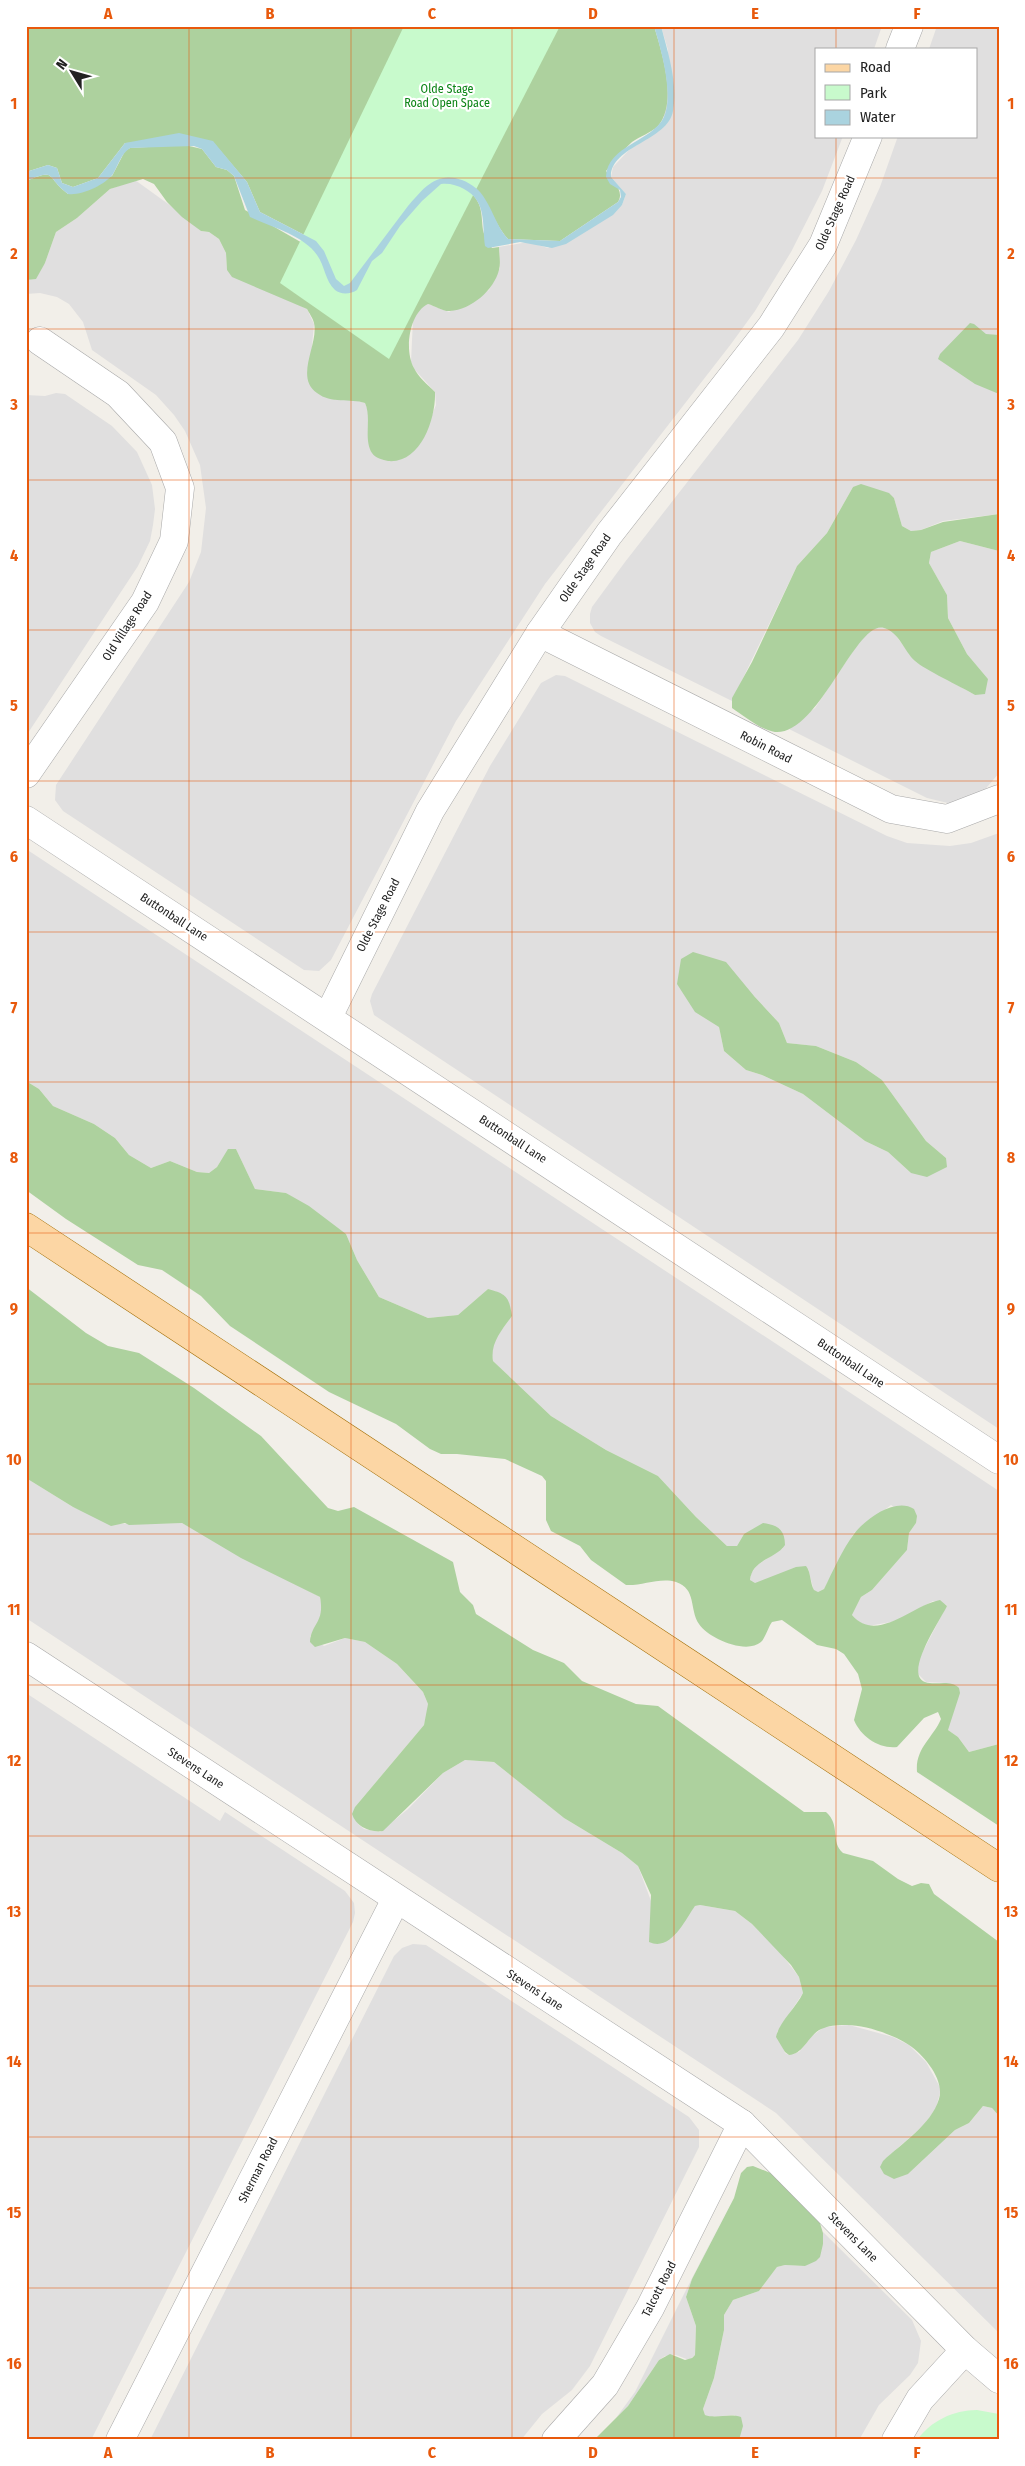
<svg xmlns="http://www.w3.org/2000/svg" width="1025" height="2466" font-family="'Fira Sans Condensed',sans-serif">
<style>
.residential{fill:#e0dfdf;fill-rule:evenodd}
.forest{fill:#add19e}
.park{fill:#c8facc}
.water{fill:#aad3df}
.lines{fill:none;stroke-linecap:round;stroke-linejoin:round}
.street-casing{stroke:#a9a9a9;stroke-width:29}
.primary-casing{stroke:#a06b00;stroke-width:29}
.street{stroke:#fff;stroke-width:28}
.primary{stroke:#fcd6a4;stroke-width:28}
.grid{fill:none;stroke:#e8590c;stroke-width:1;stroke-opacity:0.55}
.labels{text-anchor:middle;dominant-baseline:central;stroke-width:4.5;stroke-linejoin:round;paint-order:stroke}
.park-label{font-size:12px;fill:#0c8416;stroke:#fff}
.street-label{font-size:12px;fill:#222;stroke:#fff}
.neatline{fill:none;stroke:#e8590c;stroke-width:2}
.grid-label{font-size:16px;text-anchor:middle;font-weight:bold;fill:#e8590c}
</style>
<rect width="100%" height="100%" fill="#f2efe9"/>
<g class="residential">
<path d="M661,26H882L874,49H816V136H843L822,191L791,252L755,311L731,344L545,584L456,721L331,960L319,971L304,970L63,811L55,800L56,785L189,582L201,552L206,508L200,465L185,431L174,415L156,395L92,350L83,322L69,304L57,297L40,293L26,294V280L28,281L45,263L56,232L77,218L110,189L135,180L171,206L201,231L209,232L219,239L226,253L227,270L307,309L314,324L312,346L335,400H355L365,403L369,413V445L420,444L436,405L435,392L415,370L411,362L413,319L421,307L428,304L449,312L489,290L500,268L499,247L528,242L548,248L622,205L626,194L611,177L613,167L628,151L663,127L668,50Z"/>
<path d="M937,26H999V514L943,521L921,530L911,531L902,526L894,498L853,487L827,533L797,566L732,701L601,636L595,632L590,623V614L592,607L625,562L798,340L829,291L856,240L880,187L898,136H976V49H929Z"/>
<path d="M56,393L65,394L112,426L137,452L152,485L155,509L153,525L150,541L138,566L26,736V395L45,396Z"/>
<path d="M960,541L999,551V773L982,793L952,804L927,798L789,729L815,708L862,638L875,628L882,627L893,632L916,662L975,695L988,679L967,654L948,618L947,595L929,563L931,552Z"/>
<path d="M556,675L565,676L887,836L907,843L950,846L971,843L999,833V1429L374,1015L370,1001L372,994L490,766L541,683ZM754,996L779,1023L787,1043L816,1046L856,1062L882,1080L926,1141L946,1158L911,1173L888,1152L865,1141L803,1094L762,1075L746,1070L724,1051L719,1027Z"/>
<path d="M26,849L999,1491V1744L969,1752L958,1737L948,1730L946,1683L926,1682L918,1674L917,1668L920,1657L947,1605L933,1601L897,1621L868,1626L858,1622L852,1615L861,1597L872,1590L907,1550L909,1533L916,1523L891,1505L854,1533L824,1589L818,1592L814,1591L808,1569L755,1584L750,1580L751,1574L756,1566L783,1548L744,1534L737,1546H727L696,1517L658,1476L606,1450L551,1416L493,1361L491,1351L497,1336L512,1316L488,1289L458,1315L428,1318L379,1297L357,1260L346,1234L286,1193L255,1189L236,1149L228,1150L217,1167L209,1173L197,1172L170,1161L151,1168L129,1155L115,1138L94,1124L53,1106L39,1089L26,1081Z"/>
<path d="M26,1478L73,1507L115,1524L182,1523L320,1597L323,1612L310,1637L324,1646L345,1638L365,1642L397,1664L423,1692L428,1704L427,1714L424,1725L355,1807L358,1824L364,1829L380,1832L408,1809L443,1773L465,1760L494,1762L564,1818L622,1853L638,1866L651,1901L670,1939L695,1906L700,1905L735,1911L752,1924L779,1951L799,1977L803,1993L777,2032L785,2053L789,2055L799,2052L812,2036L824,2027L849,2025L893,2037L909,2045L926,2062L941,2089L936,2108L925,2124L883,2161L908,2174L955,2130L969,2123L983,2106L992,2108L999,2116V2333L776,2113L26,1618Z"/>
<path d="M26,1693L220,1821L225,1812L345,1891L354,1903L355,1913L353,1922L91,2440H26Z"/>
<path d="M413,1944L426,1945L689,2117L699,2130V2147L590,2366L572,2390L542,2414L521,2440H150L394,1956L402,1948Z"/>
<path d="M736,2192L692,2279L686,2297L696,2326L695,2355L689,2360L676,2355L665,2356L659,2360L628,2406L616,2418L635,2392L684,2294Z"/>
<path d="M823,2232L912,2320L921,2341L918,2363L910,2375L879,2405L859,2440H739L740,2436L735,2415L709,2417L705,2415L703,2409L714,2378L724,2330V2315L733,2300L759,2291L777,2267L785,2265L805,2266L823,2244Z"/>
</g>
<g class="forest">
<path d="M26,26H654C662,53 678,102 658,126C651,133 640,136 632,142C623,150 614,161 606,171C612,180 625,191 618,202L560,241L508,239C490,219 490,195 465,182L316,241L260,212L247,182L212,141L125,143L98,178L73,187L62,183L57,168L48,165L26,172Z"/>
<path d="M185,145L202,149L216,167L227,170L234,176L245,210L311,248L470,192C483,204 481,214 483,230C484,236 489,243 492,248L499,247C499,254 501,263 499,270C494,290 471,310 450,311C444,312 435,306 428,304C409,313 404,351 414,368C418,377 428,385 435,392C436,418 421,464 388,461C383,460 375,458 372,453C363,439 372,418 365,403C350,398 331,404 317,393C294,377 319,344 314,323C313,318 309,313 307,309L232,277L227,270L226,253L219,239L209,232L201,231L182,217L167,202L154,184L143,179L110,189L77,218L56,232L45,263L36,279L26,280V181C58,168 45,177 68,194L112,176L125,151L130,148Z"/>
<path d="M970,323L974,324L986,334L999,335V394L975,384L938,359L940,354Z"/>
<path d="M861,484L889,493L894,498L902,526L911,531L921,530L943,522L999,514V551L960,541L931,552L929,563L947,595L948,618L967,654L988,679L985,694L975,695C960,686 925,670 915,661C904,651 899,632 884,628C856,619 819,736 775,732C761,730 744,716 732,708V698L752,662L797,566L827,533L853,487Z"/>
<path d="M693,952L726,962L754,996L779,1023L787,1043L816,1046L856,1062L882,1080L926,1141L946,1158L947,1167L927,1177L911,1173L888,1152L865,1141L803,1094L762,1075L746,1070L724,1051L719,1027L695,1012L677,984L681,959Z"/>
<path d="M26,1081L39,1089L53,1106L94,1124L115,1138L129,1155L151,1168L170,1161L197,1172L209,1173L217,1167L228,1149H236L255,1189L286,1193L309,1206L346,1234L357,1260L379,1297L428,1318L458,1315L488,1289C507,1294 509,1297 512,1316C502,1330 490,1343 493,1361L551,1416L606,1450L658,1476L696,1517L727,1546H737L744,1534L763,1523C777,1525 785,1529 785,1545C776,1559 752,1559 750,1580L755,1583L796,1567L806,1566C811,1572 810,1583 814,1590L818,1592L824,1589C833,1571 842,1550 854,1534C866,1518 896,1497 914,1509L917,1516L916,1523L909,1533L907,1550L872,1590L861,1597L852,1615C877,1644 912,1605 940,1600L947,1606C941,1619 903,1674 925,1682C936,1686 950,1679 959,1688L960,1693L948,1730L958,1737L969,1752L999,1744V1826L917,1772C915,1748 933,1738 941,1719L938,1712L924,1718L897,1747C879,1749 861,1737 854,1720L862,1689L858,1674L844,1654L836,1649L817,1645L782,1620L772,1622C768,1627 766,1637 761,1642C746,1655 708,1638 699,1624C689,1609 697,1589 676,1582C660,1577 642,1586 626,1585L591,1560L580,1546L551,1531L546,1520V1481L542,1476L505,1459L457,1454H441L430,1449L396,1424L329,1392L230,1326L201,1296L162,1270L138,1265L66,1219L26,1190Z"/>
<path d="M26,1287L86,1333L108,1346L139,1353L194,1388L261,1436L328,1508L338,1511L354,1507L453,1562L460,1592L473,1605L476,1614L533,1650L564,1663L582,1681L636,1704L658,1706L804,1812H826C841,1825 830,1842 843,1853L873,1861L898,1879L912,1886L921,1883L929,1884L934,1894L999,1942V2116L992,2108L983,2106L969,2123L955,2130L908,2174L894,2179L884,2174L880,2167L883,2161C902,2143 931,2125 939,2099C945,2080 924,2055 909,2045C894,2035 866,2025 847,2025C840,2025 831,2025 824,2028C809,2032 805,2054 789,2055L785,2052L776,2037C779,2022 796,2008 803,1993L799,1977L791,1965L752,1924L735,1911L700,1905L695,1906C685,1920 671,1952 649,1942L651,1895L638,1866L622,1853L564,1818L494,1762L465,1760L443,1773L383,1831C371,1833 356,1827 352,1814L355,1807L424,1725L428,1704L423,1692L397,1664L365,1642L345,1638L315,1647L310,1642C311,1623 325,1623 320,1597L241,1558L182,1523L129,1525L125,1523L111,1526L73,1507L26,1478Z"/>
<path d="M753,2166L773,2174L819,2220L823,2233V2244L820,2257L816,2261L805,2266L785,2265L777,2267L759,2291L733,2300L724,2315V2330L714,2378L703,2409L705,2415C716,2419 729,2413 741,2417L743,2426L739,2440H594L628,2406L659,2360L670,2354L685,2360L692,2358L695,2355L696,2326L686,2297L692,2279L734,2198L741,2173L747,2167Z"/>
</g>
<g class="park">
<path d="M404,26H560L389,359L280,283Z"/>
<path d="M977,2410L999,2414V2440H917C931,2421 953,2410 977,2410Z"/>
</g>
<path class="water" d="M654,26H661C668,53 678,83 673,111C668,141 610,146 611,177L626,194L622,205L613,215L566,244L552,248L520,242L488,248L485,246C482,224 487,201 464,189C457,185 449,183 441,184L422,201L400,226L382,253L372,261L357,290C351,294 341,295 335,290C325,281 325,266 317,255C303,235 271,227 250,217L234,176L227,170L216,167L202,149L194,146L130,148C121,154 118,165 113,174C105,185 81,196 68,194C45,177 58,168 26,181V172L48,165L57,168L62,183L73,187L98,178L125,143L179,133L213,141L247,182L260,212L316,241L324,251L336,279L344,286L350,283L408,206C424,188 436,171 462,180C472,184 480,190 485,199C494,213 497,227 508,239L560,241L618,202L621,197L620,190L610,184L606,177C607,145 652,142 664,117C674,95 661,49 654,26Z"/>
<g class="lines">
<defs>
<g id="street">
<path d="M900,49L909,26"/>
<path d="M540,633L891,809L947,819L999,799"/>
<path d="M26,774L145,602L174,541L180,488L163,442L118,394L40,341"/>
<path d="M26,820L999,1460"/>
<path d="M328,1017L430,811L540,633L609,534L771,327L823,245L868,136"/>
<path d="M26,1656L742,2124L965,2350L999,2379"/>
<path d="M120,2440L396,1899"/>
<path d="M556,2440L605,2385L650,2308L742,2124"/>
<path d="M896,2440L920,2399L965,2350"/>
</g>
<path id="primary" d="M26,1227L999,1868"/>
</defs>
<use href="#street" class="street-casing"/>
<use href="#primary" class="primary-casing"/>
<use href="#street" class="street"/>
<use href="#primary" class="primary"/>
</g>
<path class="grid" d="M189,26V2440M351,26V2440M512,26V2440M674,26V2440M836,26V49M836,136V2440M26,178H999M26,329H999M26,480H999M26,630H999M26,781H999M26,932H999M26,1082H999M26,1233H999M26,1384H999M26,1534H999M26,1685H999M26,1836H999M26,1986H999M26,2137H999M26,2288H999"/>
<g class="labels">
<g class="park-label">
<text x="447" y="89">Olde Stage<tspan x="447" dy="14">Road Open Space</tspan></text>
</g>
<g class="street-label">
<text transform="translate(835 213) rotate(-66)">Olde Stage Road</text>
<text transform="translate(585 568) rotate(-55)">Olde Stage Road</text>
<text transform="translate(127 626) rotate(-57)">Old Village Road</text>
<text transform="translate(766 747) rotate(27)">Robin Road</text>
<text transform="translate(378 915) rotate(-63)">Olde Stage Road</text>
<text transform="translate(174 917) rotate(33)">Buttonball Lane</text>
<text transform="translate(513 1139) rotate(33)">Buttonball Lane</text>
<text transform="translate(851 1363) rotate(34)">Buttonball Lane</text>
<text transform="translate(196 1768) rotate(33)">Stevens Lane</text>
<text transform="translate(535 1990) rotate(33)">Stevens Lane</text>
<text transform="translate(258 2170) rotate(-63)">Sherman Road</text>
<text transform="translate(853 2237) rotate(45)">Stevens Lane</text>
<text transform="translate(659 2289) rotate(-63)">Talcott Road</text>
</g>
</g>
<rect width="1025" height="2466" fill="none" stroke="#ffffff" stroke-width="55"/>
<rect x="815" y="48" width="162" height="90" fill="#ffffff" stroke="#a7a7a7"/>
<rect x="825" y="64" width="25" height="8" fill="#fcd6a4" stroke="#a7a7a7"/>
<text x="860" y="72" font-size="15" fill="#222222">Road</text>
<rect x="825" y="85" width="25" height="15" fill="#c8facc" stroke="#a7a7a7"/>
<text x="860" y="98" font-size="15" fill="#222222">Park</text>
<rect x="825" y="110" width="25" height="15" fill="#aad3df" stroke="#a7a7a7"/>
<text x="860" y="122" font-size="15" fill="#222222">Water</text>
<g transform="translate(72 72) rotate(307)" stroke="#ffffff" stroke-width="4" paint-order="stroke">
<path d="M0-4L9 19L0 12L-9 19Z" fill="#222222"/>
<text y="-8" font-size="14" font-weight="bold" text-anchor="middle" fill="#222222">N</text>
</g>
<rect x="28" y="28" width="970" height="2410" class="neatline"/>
<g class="grid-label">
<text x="108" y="19">A</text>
<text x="270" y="19">B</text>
<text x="432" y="19">C</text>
<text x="593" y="19">D</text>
<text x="755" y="19">E</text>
<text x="917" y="19">F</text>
<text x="14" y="109">1</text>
<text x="1011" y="109">1</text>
<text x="14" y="259">2</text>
<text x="1011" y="259">2</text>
<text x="14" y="410">3</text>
<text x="1011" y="410">3</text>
<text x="14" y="561">4</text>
<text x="1011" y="561">4</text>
<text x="14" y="711">5</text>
<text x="1011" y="711">5</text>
<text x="14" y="862">6</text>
<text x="1011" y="862">6</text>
<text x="14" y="1013">7</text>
<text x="1011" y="1013">7</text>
<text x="14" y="1163">8</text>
<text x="1011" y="1163">8</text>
<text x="14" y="1314">9</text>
<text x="1011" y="1314">9</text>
<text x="14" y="1465">10</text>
<text x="1011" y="1465">10</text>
<text x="14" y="1615">11</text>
<text x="1011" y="1615">11</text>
<text x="14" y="1766">12</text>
<text x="1011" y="1766">12</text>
<text x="14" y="1917">13</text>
<text x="1011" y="1917">13</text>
<text x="14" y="2067">14</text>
<text x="1011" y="2067">14</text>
<text x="14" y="2218">15</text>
<text x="1011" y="2218">15</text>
<text x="14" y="2369">16</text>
<text x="1011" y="2369">16</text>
<text x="108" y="2458">A</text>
<text x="270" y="2458">B</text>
<text x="432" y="2458">C</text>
<text x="593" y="2458">D</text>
<text x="755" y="2458">E</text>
<text x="917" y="2458">F</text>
</g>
</svg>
